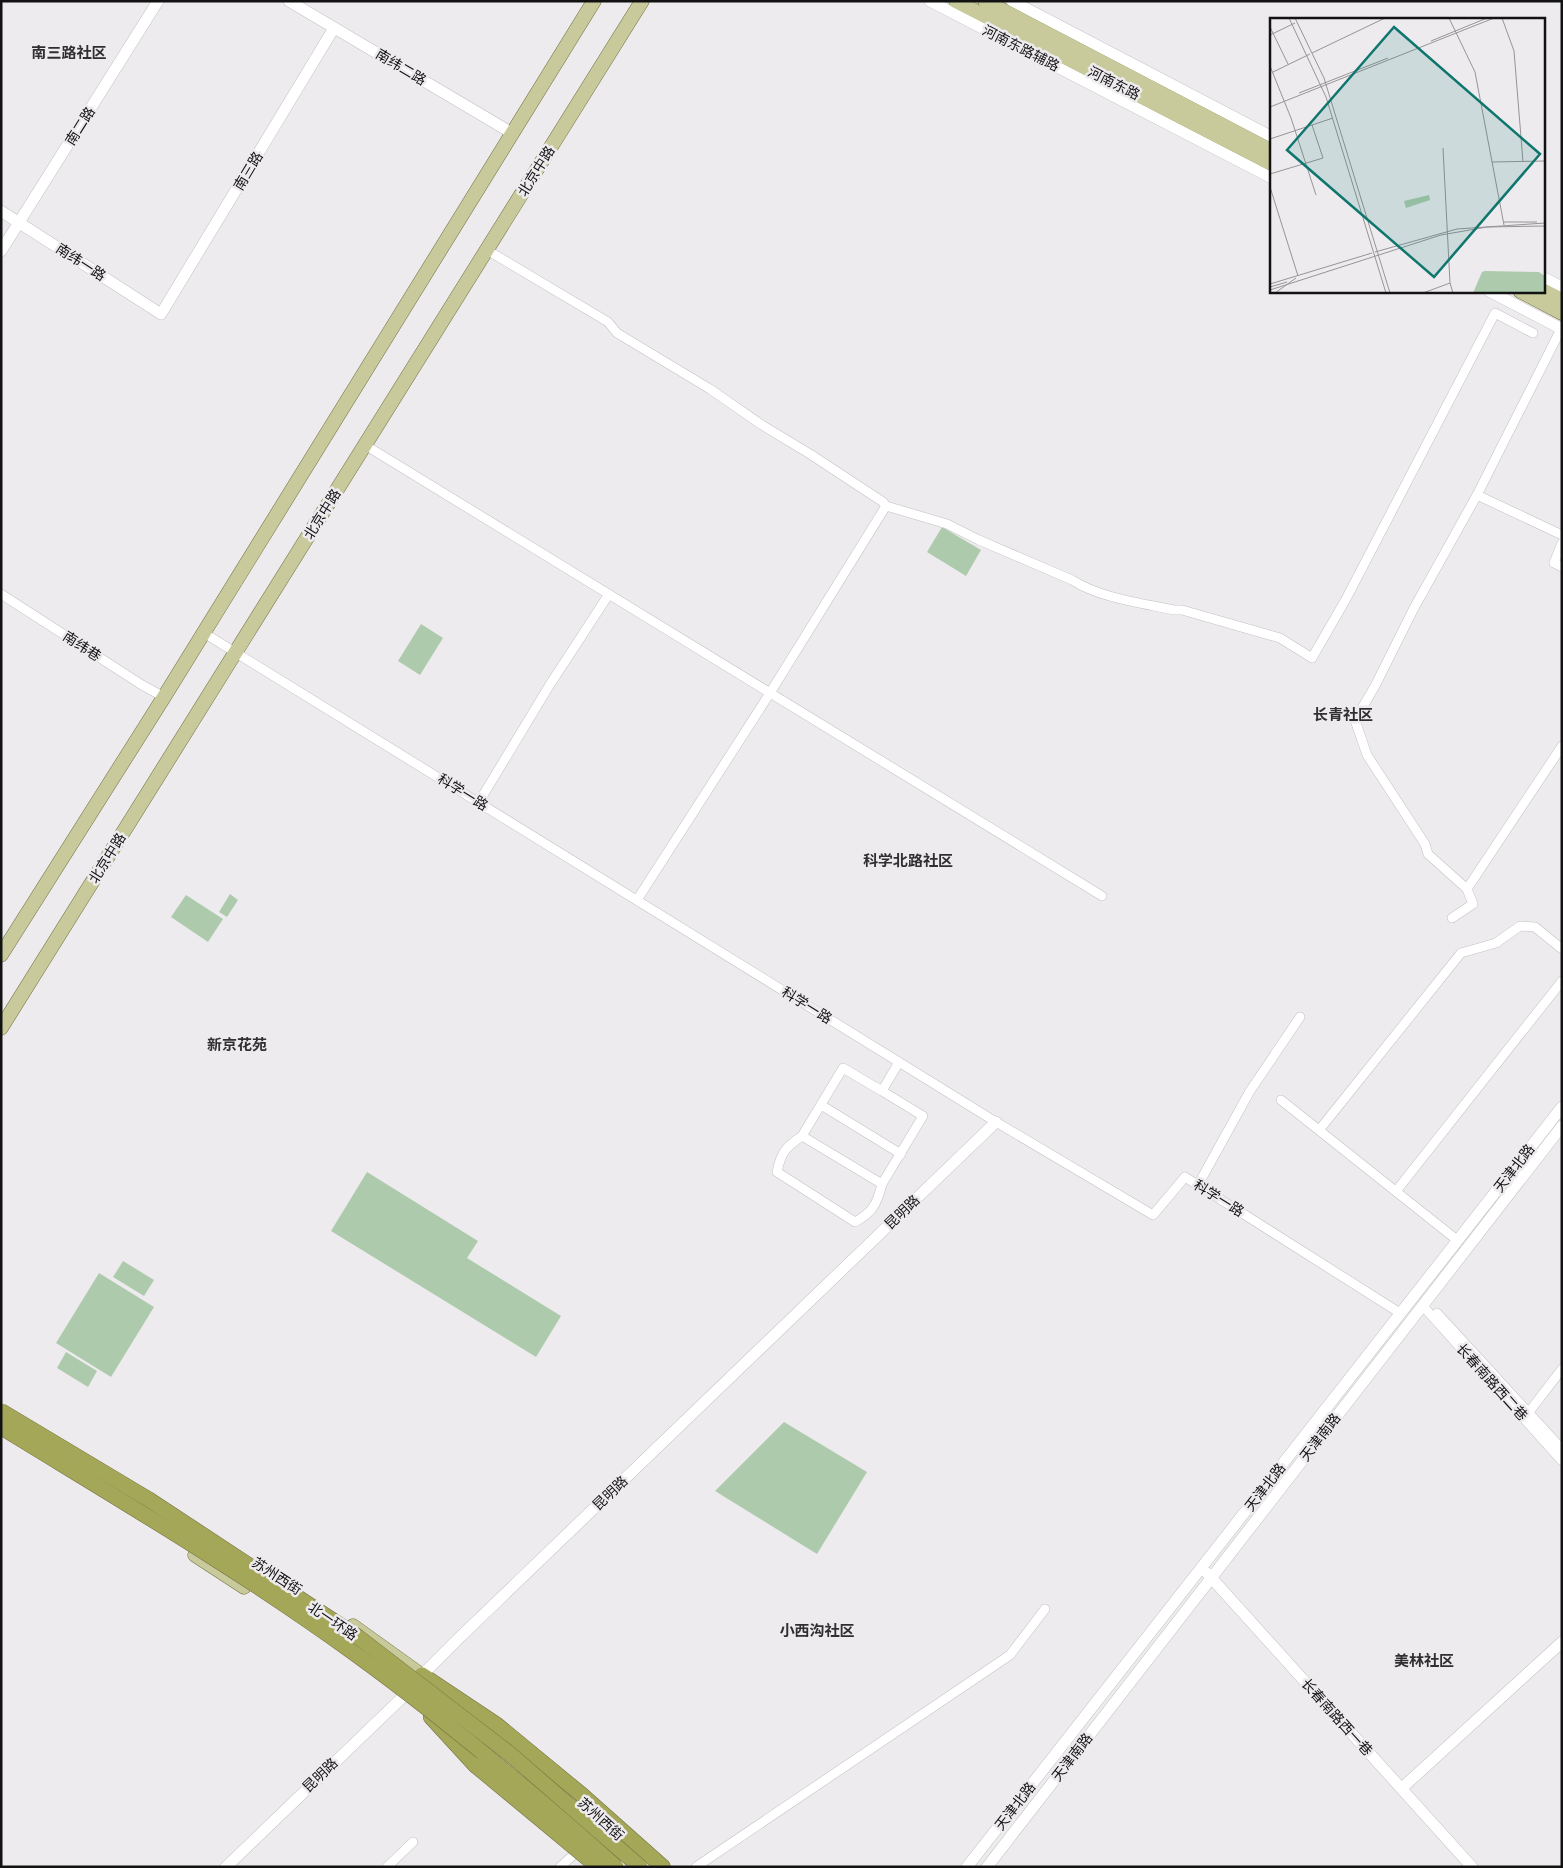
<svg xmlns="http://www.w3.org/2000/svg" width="1563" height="1868" font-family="Raleway,'Noto Sans SC',sans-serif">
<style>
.green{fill:#adcbac}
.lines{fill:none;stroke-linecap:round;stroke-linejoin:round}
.street-casing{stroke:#c3c0c4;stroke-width:10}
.secondary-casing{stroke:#c3c0c4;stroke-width:12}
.primary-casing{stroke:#717240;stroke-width:15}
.highway-casing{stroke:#717240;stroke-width:16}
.street{stroke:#fff;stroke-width:9}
.secondary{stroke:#fff;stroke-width:11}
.primary{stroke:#c8ca9b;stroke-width:14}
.highway{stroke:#a4a658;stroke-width:15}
.highway-bridge-casing{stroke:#717240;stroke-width:16;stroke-linecap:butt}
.highway-bridge{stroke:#a4a658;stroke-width:15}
.labels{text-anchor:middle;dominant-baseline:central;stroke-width:5;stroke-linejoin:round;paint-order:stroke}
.street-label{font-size:14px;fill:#131213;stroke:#eeebef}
.neighbourhood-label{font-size:15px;font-weight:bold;fill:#322f32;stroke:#eeebef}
.inset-road{fill:none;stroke:#969497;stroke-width:1}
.view{fill:#0f766e;fill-opacity:0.15;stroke:#0f766e;stroke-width:2.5}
.inset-edge{fill:none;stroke:#131213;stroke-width:2.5}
</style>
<rect width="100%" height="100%" fill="#eeebef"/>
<g class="green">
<path d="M942,527L981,550L966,576L927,552Z"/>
<path d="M421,624L443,638L420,675L398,661Z"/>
<path d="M230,894L238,900L227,917L219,912Z"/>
<path d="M186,895L223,919L208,942L171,917Z"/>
<path d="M367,1172L478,1241L467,1258L561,1316L536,1357L331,1231Z"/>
<path d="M123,1261L154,1280L144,1296L113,1277Z"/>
<path d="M99,1273L154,1307L111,1377L56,1343Z"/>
<path d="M66,1352L97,1371L88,1387L57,1368Z"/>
<path d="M784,1422L867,1472L817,1554L715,1491Z"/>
</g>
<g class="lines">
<defs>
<g id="street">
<path d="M487,250L598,316L608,322L617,333L710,389L762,425L810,454L883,502L886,506L947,524L979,540L1072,580C1100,598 1141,603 1174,610H1182L1280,638L1312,658L1346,599L1495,313L1533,333"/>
<path d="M365,445L1102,896"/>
<path d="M1477,495L1562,535"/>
<path d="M1562,543L1554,563L1562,567"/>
<path d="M1,594L142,685L164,697"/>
<path d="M204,633L996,1122L1153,1215L1185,1177L1400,1313"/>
<path d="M479,802L549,686L609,594"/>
<path d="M1467,889L1562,746"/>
<path d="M637,900L770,693L886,506"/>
<path d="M1452,918L1473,904L1467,889L1428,854L1425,844L1367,755L1355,720L1375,686L1414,608L1477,495L1562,327"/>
<path d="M882,1091L843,1068L802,1136L882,1184L923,1116L882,1091L899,1062"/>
<path d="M1281,1100L1457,1240"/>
<path d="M821,1105L901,1154"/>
<path d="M1320,1129L1461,953L1496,943L1520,926L1535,927L1562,949"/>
<path d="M802,1136C786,1147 781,1152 777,1172L855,1222C873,1212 877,1204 882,1184"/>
<path d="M1198,1185L1250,1091L1300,1017"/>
<path d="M1397,1190L1562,981"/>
<path d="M1422,1305L1562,1461"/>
<path d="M1437,1313L1562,1449"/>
<path d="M1529,1412L1562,1369"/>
<path d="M387,1867L413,1842"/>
<path d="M560,1867L580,1849"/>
<path d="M696,1867L1010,1655L1045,1609"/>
</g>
<g id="secondary">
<path d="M289,1L512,133"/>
<path d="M930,1L1272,178"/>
<path d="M1012,1L1272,137"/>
<path d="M1,211L161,314L334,28"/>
<path d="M1,251L158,1"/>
<path d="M1544,278L1562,287"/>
<path d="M1489,291L1562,329"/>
<path d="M1207,1573L1472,1867"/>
<path d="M1402,1788L1562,1642"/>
<path d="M226,1867L408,1692L422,1675L458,1639L996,1122"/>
<path d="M967,1867L1562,1107"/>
<path d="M987,1867L1562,1126"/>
</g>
<g id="primary">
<path d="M956,1L1272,164"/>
<path d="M985,1L1272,151"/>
<path d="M1520,291L1562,313"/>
<path d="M1544,291L1562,300"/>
<path d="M1,955L164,697L594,1"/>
<path d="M1,1028L642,1"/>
<path d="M195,1555L244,1587"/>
<path d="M353,1626L431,1682"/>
</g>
<g id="highway">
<path d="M422,1675L497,1725L582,1795L663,1867"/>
<path d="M431,1717L475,1765"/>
</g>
</defs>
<use href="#street" class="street-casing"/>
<use href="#secondary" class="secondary-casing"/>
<use href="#primary" class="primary-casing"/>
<use href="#highway" class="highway-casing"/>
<use href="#street" class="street"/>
<use href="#secondary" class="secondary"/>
<use href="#primary" class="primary"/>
<use href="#highway" class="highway"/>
<defs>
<g id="highway-bridge">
<path d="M1,1411L148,1499L358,1637L510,1754L640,1867"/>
<path d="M1,1427C120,1500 241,1571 354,1653C445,1719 532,1792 616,1867"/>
<path d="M475,1765L598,1867"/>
</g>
</defs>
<use href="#highway-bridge" class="highway-bridge-casing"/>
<use href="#highway-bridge" class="highway-bridge"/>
</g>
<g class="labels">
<g class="street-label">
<text transform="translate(1021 48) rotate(27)">河南东路辅路</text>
<text transform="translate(401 67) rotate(31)">南纬二路</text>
<text transform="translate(1114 83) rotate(27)">河南东路</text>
<text transform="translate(80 126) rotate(-58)">南二路</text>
<text transform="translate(248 171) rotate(-59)">南三路</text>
<text transform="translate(536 171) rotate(-58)">北京中路</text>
<text transform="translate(81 262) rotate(33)">南纬一路</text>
<text transform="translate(322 514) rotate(-58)">北京中路</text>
<text transform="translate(82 646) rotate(33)">南纬巷</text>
<text transform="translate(463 792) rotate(32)">科学一路</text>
<text transform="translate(107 858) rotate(-58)">北京中路</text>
<text transform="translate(807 1005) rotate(32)">科学一路</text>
<text transform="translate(1514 1168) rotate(-52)">天津北路</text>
<text transform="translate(1219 1198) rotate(32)">科学一路</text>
<text transform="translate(902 1212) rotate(-44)">昆明路</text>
<text transform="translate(1492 1382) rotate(48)">长春南路西二巷</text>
<text transform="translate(1320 1437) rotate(-52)">天津南路</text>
<text transform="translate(1265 1487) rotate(-52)">天津北路</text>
<text transform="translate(610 1493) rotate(-44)">昆明路</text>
<text transform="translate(277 1576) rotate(33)">苏州西街</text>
<text transform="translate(333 1621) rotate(34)">北一环路</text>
<text transform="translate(1337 1717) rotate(48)">长春南路西一巷</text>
<text transform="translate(1072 1757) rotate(-52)">天津南路</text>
<text transform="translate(320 1775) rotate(-44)">昆明路</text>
<text transform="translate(1015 1806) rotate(-52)">天津北路</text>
<text transform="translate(601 1819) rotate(42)">苏州西街</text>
</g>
<g class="neighbourhood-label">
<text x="69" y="53">南三路社区</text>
<text x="1343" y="715">长青社区</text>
<text x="908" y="861">科学北路社区</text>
<text x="237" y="1045">新京花苑</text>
<text x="817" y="1631">小西沟社区</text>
<text x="1424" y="1661">美林社区</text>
</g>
</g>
<g transform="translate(1270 18)">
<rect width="275" height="275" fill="#eeebef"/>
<path d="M159,177L160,182L136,190L134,183ZM215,253L269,254L275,258V275H203L212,254Z" fill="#adcbac"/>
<path class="inset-road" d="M19,0L56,79L116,275M25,0L54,60L120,275M179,0L205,54L234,207M232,0L244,33L253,144M0,9L18,46M0,17L25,5M161,23L217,0M42,35L115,0M0,48L21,100L46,177M3,54L40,36M29,75L118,40M0,89L224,0M0,121L63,100M173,130L180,265L183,275M222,144L275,143M0,156L53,140L42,107M0,169L28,258M234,204H267M105,234L187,211L275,205M0,266L102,235M0,269L17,264M0,272L171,217L217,209L275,208M5,275L26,260M153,275L180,265"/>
<path class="view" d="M124,9L270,136L164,259L17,132Z"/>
<rect width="275" height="275" class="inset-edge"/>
</g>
<rect width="1563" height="1868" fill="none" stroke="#131213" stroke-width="5"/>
</svg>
